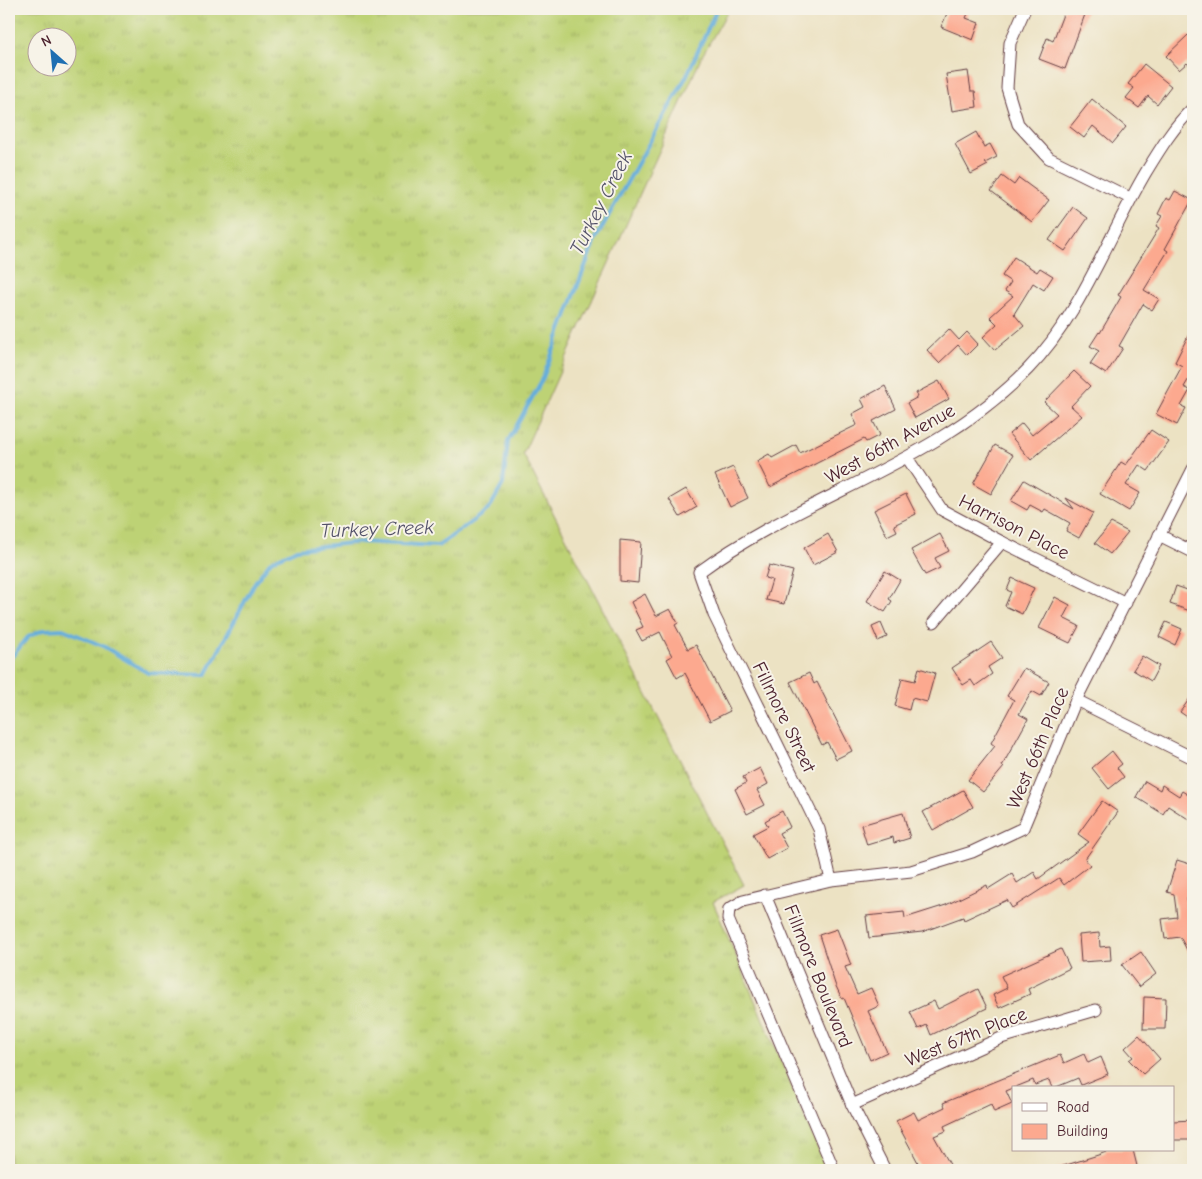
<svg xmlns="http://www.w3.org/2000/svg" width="1202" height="1179" font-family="'Comic Neue',sans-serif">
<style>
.grass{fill:url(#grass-tufts);stroke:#847850;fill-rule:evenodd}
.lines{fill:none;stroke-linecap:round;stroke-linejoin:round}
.stream{stroke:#65addc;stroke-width:4}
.building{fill:#fca98f}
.street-casing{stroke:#623c42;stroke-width:13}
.street{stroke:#fff;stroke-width:11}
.labels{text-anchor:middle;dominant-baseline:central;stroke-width:4;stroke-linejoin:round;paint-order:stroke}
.street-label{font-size:19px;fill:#4a1f2b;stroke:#f7f3e8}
.water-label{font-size:20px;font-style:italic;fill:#535169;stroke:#f7f3e8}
</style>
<defs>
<pattern id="grass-tufts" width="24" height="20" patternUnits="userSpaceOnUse" patternTransform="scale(1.25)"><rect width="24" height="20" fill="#bdd275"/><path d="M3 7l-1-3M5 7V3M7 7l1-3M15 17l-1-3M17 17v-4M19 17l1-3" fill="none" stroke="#a4b465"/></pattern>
</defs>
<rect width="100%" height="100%" fill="#f7f3e8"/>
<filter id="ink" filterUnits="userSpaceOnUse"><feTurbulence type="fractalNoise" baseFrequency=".02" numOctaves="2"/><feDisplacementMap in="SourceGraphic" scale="10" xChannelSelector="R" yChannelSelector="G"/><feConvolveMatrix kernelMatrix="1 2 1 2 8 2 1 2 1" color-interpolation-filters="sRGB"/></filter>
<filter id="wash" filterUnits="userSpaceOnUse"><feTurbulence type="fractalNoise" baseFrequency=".0096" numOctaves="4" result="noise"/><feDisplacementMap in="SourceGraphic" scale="20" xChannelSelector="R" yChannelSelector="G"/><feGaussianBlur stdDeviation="1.12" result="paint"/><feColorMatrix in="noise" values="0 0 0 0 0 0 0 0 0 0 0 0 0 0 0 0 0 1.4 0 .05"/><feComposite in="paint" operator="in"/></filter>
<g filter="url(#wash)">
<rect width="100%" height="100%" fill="#ece2c3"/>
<path class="grass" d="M9,9H729L702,56L523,454L744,885L713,902L827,1170H9ZM38,38H68V68H38Z"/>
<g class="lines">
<path class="stream" d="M9,664L10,659L28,637L43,630L63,629L103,646L148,673L206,675L255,582L271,561L297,549L360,542L438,546L489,509L503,484L508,441L542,380L595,240L686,77L717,9"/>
</g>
<g id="blocks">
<g class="building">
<path d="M949,9H970L966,18L979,23L973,40L941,27Z"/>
<path d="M1065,9H1087L1065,69L1039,59L1047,38L1053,41Z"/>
<path d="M1188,35L1193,40V69L1187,63L1179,70L1166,56Z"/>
<path d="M1144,64L1171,86L1157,104L1148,96L1139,108L1126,98L1134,88L1128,84Z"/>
<path d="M968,71L971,91H975L977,107L952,111L946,74Z"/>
<path d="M1092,99L1126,127L1113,143L1093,126L1084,138L1070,127Z"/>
<path d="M976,132L984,147L990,144L997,157L985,163L988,165L971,174L955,144Z"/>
<path d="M1002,176L1014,185L1019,178L1049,200L1032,222L991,191Z"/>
<path d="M1175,191L1192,200L1165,249L1168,251L1144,290L1159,299L1152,310L1143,304L1119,346L1123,348L1106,374L1090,364L1099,351L1090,346L1099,332L1100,333L1121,297L1118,295L1159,228L1156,226L1162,216L1158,214L1166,198L1170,200Z"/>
<path d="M1073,207L1088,218L1065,251L1049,240Z"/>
<path d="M1014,257L1037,272L1040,268L1053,276L1044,290L1033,283L1014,314L1024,326L995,350L983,337L997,324L990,317L1013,296L1005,291L1011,282L1002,276Z"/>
<path d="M1193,326V372L1184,387L1190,390L1181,406L1186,408L1177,425L1156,414L1182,366L1175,362Z"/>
<path d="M949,329L959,340L967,332L978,344L967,355L958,345L939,363L927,350Z"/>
<path d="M1074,371L1090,386L1071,406L1082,416L1031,460L1009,434L1022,423L1032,435L1057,414L1044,402Z"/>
<path d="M939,381L949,399L915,418L907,403L918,397L916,393Z"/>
<path d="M885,386L896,409L873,421L880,435L866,442L864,439L770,487L757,461L769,454L772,458L796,445L800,453L857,425L852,414L865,407L861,399Z"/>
<path d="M1151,430L1169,442L1148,471L1139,465L1126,485L1140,493L1129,511L1100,494L1121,462L1126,465Z"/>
<path d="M995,445L1013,455L991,494L973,484Z"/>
<path d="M733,467L748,498L730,507L715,475Z"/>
<path d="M1024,480L1074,509L1066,498L1093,513L1079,538L1066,531L1070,523L1045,509L1043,512L1030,505L1027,510L1011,501Z"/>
<path d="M686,489L697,507L680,517L669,499Z"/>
<path d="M906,494L916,514L894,525L897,531L887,536L874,510Z"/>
<path d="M1111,523L1128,532L1110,554L1095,543Z"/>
<path d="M828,534L838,552L813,565L804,548Z"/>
<path d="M940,534L949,551L935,558L940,568L925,575L911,550Z"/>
<path d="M620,540L641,542L638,583L620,581Z"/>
<path d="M769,565L793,571L784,604L766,600L772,580L765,578Z"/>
<path d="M885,571L900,580L889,599L892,601L885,612L867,601Z"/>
<path d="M1012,578L1034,588L1022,614L1005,606L1011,592L1007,590Z"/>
<path d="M1176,586L1193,592V612L1170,604Z"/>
<path d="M645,594L656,616L670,609L678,623L675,625L688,649L696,645L730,711L710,721L685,673L677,678L667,659L672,656L660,632L642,641L636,630L643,627L631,602Z"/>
<path d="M1055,597L1070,605L1063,618L1079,626L1070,643L1039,628Z"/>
<path d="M1166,622L1182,629L1175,645L1159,637Z"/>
<path d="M881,623L887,637L878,641L872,627Z"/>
<path d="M991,642L1002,658L988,667L992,674L975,686L971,680L963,685L952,668Z"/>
<path d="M1142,656L1159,666L1151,681L1133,670Z"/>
<path d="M919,668L935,673L927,702L912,698L909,710L895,706L902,678L915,681Z"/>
<path d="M1024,668L1049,682L1041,696L1032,691L1019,714L1028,719L1002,766L1004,767L983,792L968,780L995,746L991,743L1014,700L1007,696Z"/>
<path d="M809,673L814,684L817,682L852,751L836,759L827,742L822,745L790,682Z"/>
<path d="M1193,694V721L1180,712Z"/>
<path d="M1112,751L1122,764L1117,768L1124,777L1109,789L1092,768Z"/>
<path d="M760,768L768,784L757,790L765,805L747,814L735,789L746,783L743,777Z"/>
<path d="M1145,781L1160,790L1162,785L1179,796L1182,791L1193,798V822L1168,806L1163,814L1136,797Z"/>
<path d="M963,790L973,807L933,830L923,812Z"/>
<path d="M1102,801L1118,812L1085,859L1090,865L1064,885L1059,878L1012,908L1007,900L964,920L963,917L922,932L869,938L866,916L904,912L905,918L946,905L987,885L988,889L1012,874L1017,883L1034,872L1038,879L1089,842L1078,834Z"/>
<path d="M782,811L790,827L779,833L787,848L767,859L753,834L768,826L765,821Z"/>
<path d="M903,813L910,838L894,843L893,837L867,845L861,825Z"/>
<path d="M1177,860L1193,865V881L1187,899L1193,961L1180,937L1165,939L1162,919L1177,917L1174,894L1167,892Z"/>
<path d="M837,929L851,965L845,967L857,994L871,988L879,1006L868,1011L887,1052L870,1060L844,998L842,999L835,984L819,935Z"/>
<path d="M1099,933L1100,947L1110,946L1111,960L1081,962L1079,935Z"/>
<path d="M1061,949L1070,968L1028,989L1030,994L999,1008L993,995L1007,988L1001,976Z"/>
<path d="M1141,952L1156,974L1139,987L1122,965Z"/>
<path d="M978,989L987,1008L931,1035L927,1025L918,1029L910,1012L934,1001L938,1009Z"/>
<path d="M1144,997L1166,998L1165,1029H1143Z"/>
<path d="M1139,1035L1160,1059L1143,1074L1129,1060L1133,1057L1125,1048Z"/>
<path d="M1084,1054L1088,1063L1101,1057L1108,1074L1081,1085L1078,1078L1054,1088H1052L1049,1080L1035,1085L1033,1080L1006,1091L1012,1104L994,1112L991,1104L944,1126L946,1131L934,1136L953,1170H922L896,1121L914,1112L918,1120L945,1107L943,1103L1060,1055L1064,1063Z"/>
<path d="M1193,1120V1140H1173V1121Z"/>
<path d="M1105,1150H1133L1137,1166L1122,1170H1058L1057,1168L1098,1155L1106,1152Z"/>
</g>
</g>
</g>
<g filter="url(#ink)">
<use href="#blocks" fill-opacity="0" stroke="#623c42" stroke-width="1"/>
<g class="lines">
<defs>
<g id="street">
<path d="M1025,9L1010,43L1007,88L1018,124L1049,158L1130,198"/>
<path d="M908,459L942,510L1002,542L1126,603"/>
<path d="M1159,535L1193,552"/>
<path d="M934,622L1002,542"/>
<path d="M1076,700L1193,758"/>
<path d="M831,880L819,829L714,615L699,572C804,495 936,464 1028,369C1081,315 1108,236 1146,172C1160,149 1174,126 1193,108"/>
<path d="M765,895L852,1105L885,1170"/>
<path d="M852,1105L1001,1038L1096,1010"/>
<path d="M834,1170L728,919L729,909L743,901L831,880L911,871L972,852L1023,828L1076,700L1193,469"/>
</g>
</defs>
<use href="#street" class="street-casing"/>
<use href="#street" class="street"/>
</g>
</g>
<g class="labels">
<g class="street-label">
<text transform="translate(890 444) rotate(-29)">West 66th Avenue</text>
<text transform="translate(1014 527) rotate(27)">Harrison Place</text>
<text transform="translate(784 717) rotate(64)">Fillmore Street</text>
<text transform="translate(1038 748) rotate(-67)">West 66th Place</text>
<text transform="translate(818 976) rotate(68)">Fillmore Boulevard</text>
<text transform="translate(966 1037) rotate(-22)">West 67th Place</text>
</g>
<g class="water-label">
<text transform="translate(601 203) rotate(-63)">Turkey Creek</text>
<text transform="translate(377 529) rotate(-2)">Turkey Creek</text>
</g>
</g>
<rect width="1202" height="1179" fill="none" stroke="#f7f3e8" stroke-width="30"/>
<rect x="1012" y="1086" width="162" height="65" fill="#f7f3e8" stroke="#b29e9c"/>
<rect x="1022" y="1103" width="25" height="8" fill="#ffffff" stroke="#b29e9c"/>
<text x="1057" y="1112" font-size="15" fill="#4a1f2b">Road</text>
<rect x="1022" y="1124" width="25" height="15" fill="#fca98f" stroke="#b29e9c"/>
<text x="1057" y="1136" font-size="15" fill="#4a1f2b">Building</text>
<g transform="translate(52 52) rotate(333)"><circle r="24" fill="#f7f3e8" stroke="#b29e9c"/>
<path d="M0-4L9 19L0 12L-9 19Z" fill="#1f6fb2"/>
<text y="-8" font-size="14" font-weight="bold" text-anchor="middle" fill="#4a1f2b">N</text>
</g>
</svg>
